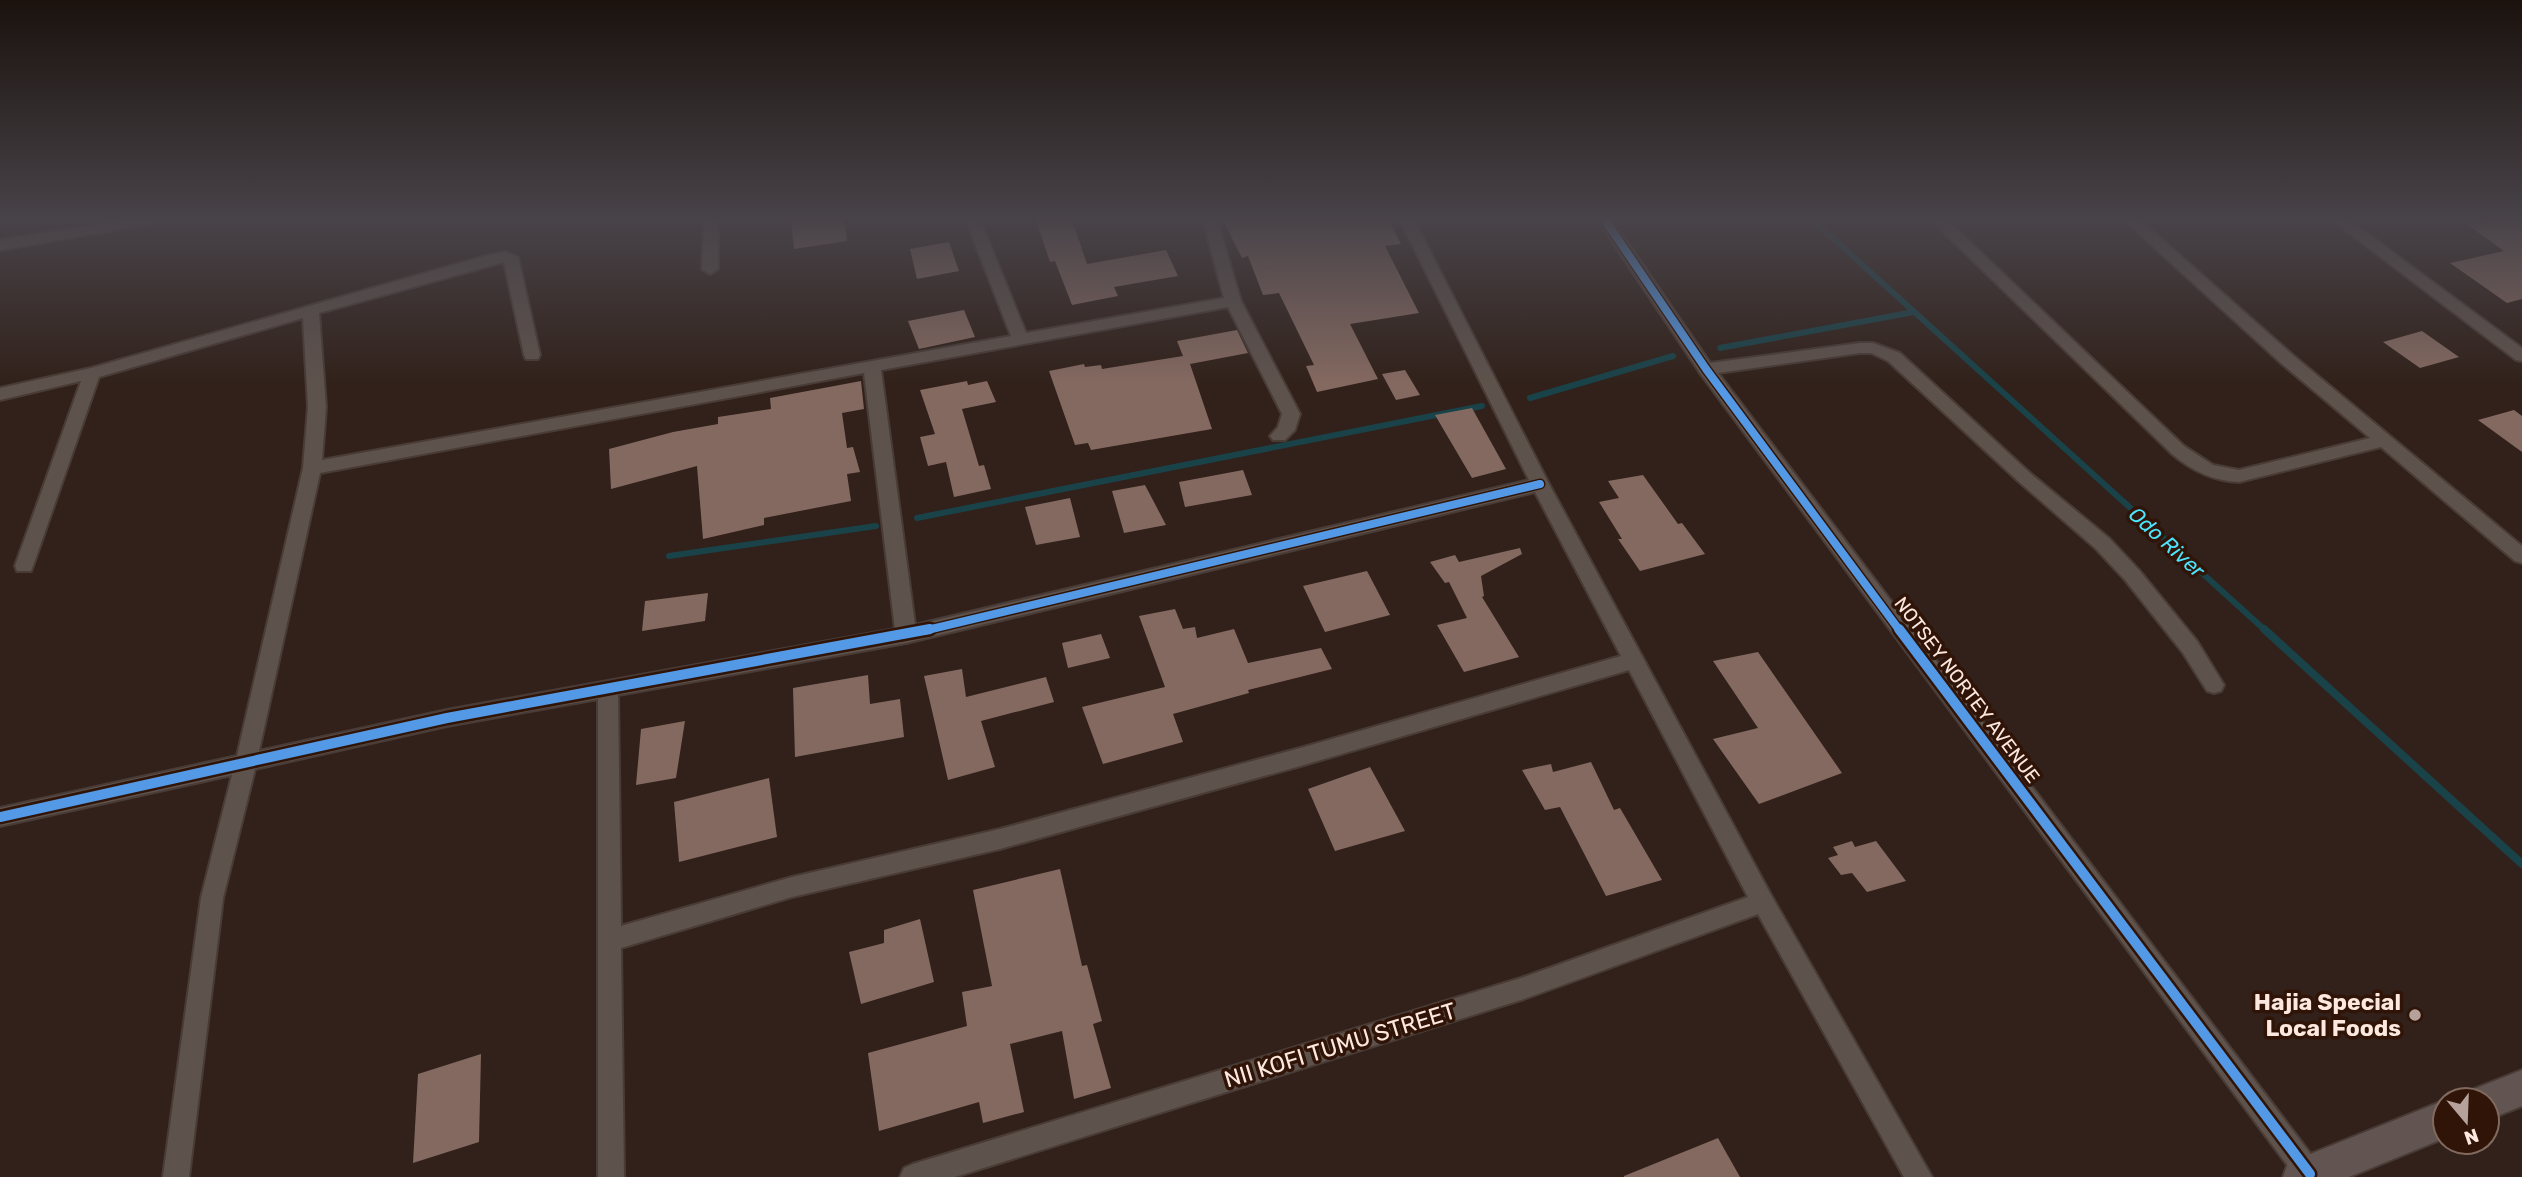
<svg xmlns="http://www.w3.org/2000/svg" width="2522" height="1177" font-family="Rubik,sans-serif">
<style>
.lines{fill:none;stroke-linecap:round;stroke-linejoin:round}
.stream-far1{stroke:#194349;stroke-width:6}
.stream{stroke:#194349;stroke-width:8}
.building{fill:#846960}
.minor-casing{stroke:#493b36;stroke-width:4}
.secondary-casing{stroke:#493b36;stroke-width:4}
.minor{fill:#5e524c;fill-rule:evenodd}
.secondary{fill:#625551;fill-rule:evenodd}
.cycleway-far1-casing{stroke:#2f1407;stroke-width:11}
.cycleway-casing{stroke:#2f1407;stroke-width:15}
.cycleway-far1{stroke:#5399e6;stroke-width:8}
.cycleway{stroke:#5399e6;stroke-width:10}
.poi-dot{fill:#b6a29b;stroke:#2f1407;stroke-width:2.5}
.labels{text-anchor:middle;dominant-baseline:central;stroke-width:7;stroke-linejoin:round;paint-order:stroke}
.street-label{font-size:19px;fill:#fde8e0;stroke:#2f1407}
.water-label{font-size:21px;font-style:italic;fill:#4de4fc;stroke:#2f1407}
.near-poi-label{font-size:23px;font-weight:bold;fill:#fde8e0;stroke:#2f1407;text-anchor:end}
.near-street-label{font-size:23px;fill:#fde8e0;stroke:#2f1407}
</style>
<rect width="100%" height="100%" fill="#31211a"/>
<g class="lines">
<g class="stream-far1">
<path d="M1813,220L2266,631"/>
<path d="M1720,348L1914,312"/>
<path d="M1530,398L1673,356"/>
<path d="M917,518L1482,406"/>
<path d="M669,556L876,526"/>
</g>
<path class="stream" d="M2264,629L2522,864"/>
</g>
<g class="building">
<path d="M791,220H844L847,241L794,249Z"/>
<path d="M1036,220H1072L1087,264L1166,250L1178,276L1114,287L1118,296L1072,305L1055,261L1050,262Z"/>
<path d="M1223,220H1389L1401,244L1385,246L1419,313L1350,324L1378,379L1317,392L1306,366L1314,365L1279,293L1263,295L1248,256L1242,258Z"/>
<path d="M2497,220H2522V299L2507,303L2450,263L2504,251L2468,225Z"/>
<path d="M949,242L959,271L917,279L910,249Z"/>
<path d="M964,310L975,337L919,349L908,321Z"/>
<path d="M1237,330L1248,353L1190,364L1212,429L1091,450L1088,443L1075,445L1049,371L1084,364L1085,367L1101,365L1102,369L1183,356L1177,341Z"/>
<path d="M2422,331L2459,357L2420,368L2383,342Z"/>
<path d="M1405,370L1420,395L1396,400L1382,374Z"/>
<path d="M861,381L864,409L842,413L847,448L853,447L860,472L847,474L851,501L764,518V525L703,539L697,466L611,489L609,449L673,432L718,424V417L771,409L770,398Z"/>
<path d="M967,381L968,385L987,381L996,402L962,409L979,466L984,465L991,489L954,497L946,462L928,466L920,437L935,434L920,390Z"/>
<path d="M1472,408L1506,469L1472,478L1435,415Z"/>
<path d="M2514,410L2522,416V452L2478,420Z"/>
<path d="M1243,470L1252,495L1185,507L1179,482Z"/>
<path d="M1643,475L1678,524L1682,523L1705,554L1640,571L1618,539H1622L1599,502L1619,498L1608,481Z"/>
<path d="M1145,485L1166,525L1124,533L1112,491Z"/>
<path d="M1070,498L1080,537L1036,545L1025,507Z"/>
<path d="M1520,548L1522,554L1481,576L1484,596L1482,597L1519,657L1464,672L1437,625L1467,618L1449,582L1445,583L1430,562L1455,555L1459,562Z"/>
<path d="M1367,571L1390,615L1325,632L1303,586Z"/>
<path d="M708,593L705,621L642,631L645,601Z"/>
<path d="M1175,609L1183,629L1195,627L1197,638L1234,629L1248,663L1321,648L1332,669L1248,690L1249,693L1173,714L1183,742L1103,764L1082,707L1165,687L1139,616Z"/>
<path d="M1101,634L1110,658L1068,668L1062,643Z"/>
<path d="M1758,652L1842,773L1759,804L1713,739L1758,728L1713,661Z"/>
<path d="M962,669L966,697L1046,677L1054,702L981,721L995,767L948,780L924,676Z"/>
<path d="M868,675L870,704L900,699L904,737L795,757L793,688Z"/>
<path d="M685,721L676,778L636,785L641,729Z"/>
<path d="M1591,762L1614,810L1620,808L1662,880L1606,896L1560,807L1545,810L1522,770L1551,764L1553,772Z"/>
<path d="M1370,767L1405,831L1335,851L1308,789Z"/>
<path d="M769,778L777,837L679,862L674,802Z"/>
<path d="M1852,841L1855,847L1876,841L1906,881L1867,892L1852,873L1841,875L1828,858L1838,855L1833,847Z"/>
<path d="M1060,869L1082,966L1087,965L1102,1021L1093,1024L1111,1088L1074,1099L1062,1031L1010,1044L1024,1112L983,1123L979,1102L879,1131L868,1053L967,1026L962,992L992,986L973,890Z"/>
<path d="M920,919L934,982L861,1004L849,952L884,943V930Z"/>
<path d="M481,1054L479,1142L413,1163L418,1074Z"/>
<path d="M1718,1138L1740,1177H1624V1176Z"/>
</g>
<g class="lines">
<defs>
<g id="minor">
<path d="M123,220H157L150,224L0,250V240Z"/>
<path d="M704,220H718V269L710,274L702,269Z"/>
<path d="M966,220H980L1026,333L1224,298L1203,220H1217L1241,301L1300,414L1295,430L1285,440H1273L1270,436L1278,427L1282,414L1228,307L881,370L915,625L1529,480L1400,220H1414L1549,484L1771,895L1932,1177H1904L1758,914L1521,1000L955,1177H900L904,1168L913,1164L1521,978L1748,897L1629,670L1304,765L1000,849L792,897L621,948L624,1177H598V699L447,726L255,769L223,898L189,1177H163L201,898L232,775L0,826V808L237,756L303,468L308,407L303,318L99,377L33,566L31,571H17L15,566L81,381L0,400V388L91,368L485,256L505,252L518,257L540,355L538,359H526L524,355L504,262L319,313L326,407L322,460L1011,336ZM864,373L895,629L447,710L259,751L320,473ZM1535,492L1621,656L1304,747L1000,829L792,877L621,926L618,695L906,643Z"/>
<path d="M1598,220H1612L1710,363L1860,343H1873L1900,353L2030,473L2109,538L2139,570L2197,641L2224,685L2221,691L2214,693L2207,691L2183,653L2125,580L2095,548L2018,481L1888,361L1871,353H1860L1718,373L2319,1165L2322,1177H2296L1700,373Z"/>
<path d="M1931,220H1947L2184,446L2213,465L2239,470L2370,438L2282,364L2124,220H2140L2294,356L2522,546V563L2515,561L2381,447L2239,482C2213,481 2192,471 2172,454Z"/>
<path d="M2332,220H2349L2522,348V361L2516,360Z"/>
</g>
<g id="secondary">
<path d="M2522,1070V1106L2487,1120V1100H2469L2474,1089Z"/>
<path d="M2445,1100V1138L2349,1177H2283L2288,1163Z"/>
</g>
</defs>
<use href="#minor" class="minor-casing"/>
<use href="#secondary" class="secondary-casing"/>
<use href="#minor" class="minor"/>
<use href="#secondary" class="secondary"/>
<defs>
<g id="cycleway-far1">
<path d="M1605,220L1706,369L1900,631"/>
<path d="M923,631L1540,484"/>
</g>
<g id="cycleway">
<path d="M1899,629L2310,1174"/>
<path d="M0,817L447,718L930,629"/>
</g>
</defs>
<use href="#cycleway-far1" class="cycleway-far1-casing"/>
<use href="#cycleway" class="cycleway-casing"/>
<use href="#cycleway-far1" class="cycleway-far1"/>
<use href="#cycleway" class="cycleway"/>
</g>
<linearGradient id="sky" x2="0" y2="1"><stop stop-color="#1b120e"/><stop offset="0.57" stop-color="#484349"/><stop offset="1" stop-color="#484349" stop-opacity="0"/></linearGradient>
<rect width="2522" height="385" fill="url(#sky)"/>
<circle class="poi-dot" cx="2415" cy="1015" r="7"/>
<g class="labels">
<g class="street-label">
<text transform="translate(1967 690) rotate(53)">NOTSEY NORTEY AVENUE</text>
</g>
<g class="water-label">
<text transform="translate(2167 542) rotate(42)">Odo River</text>
</g>
<g class="near-poi-label">
<text x="2401" y="1002">Hajia Special<tspan x="2401" dy="26">Local Foods</tspan></text>
</g>
<g class="near-street-label">
<text transform="translate(1340 1045) rotate(-17)">NII KOFI TUMU STREET</text>
</g>
</g>
<g transform="translate(2466 1121) rotate(161)"><circle r="33" fill="#2f1407" stroke="#81695e" stroke-width="2"/>
<path d="M0-5L12 26L0 18L-12 26Z" fill="#b6a29b"/>
<text y="-10" font-size="19" font-weight="bold" text-anchor="middle" fill="#fde8e0">N</text>
</g>
</svg>
